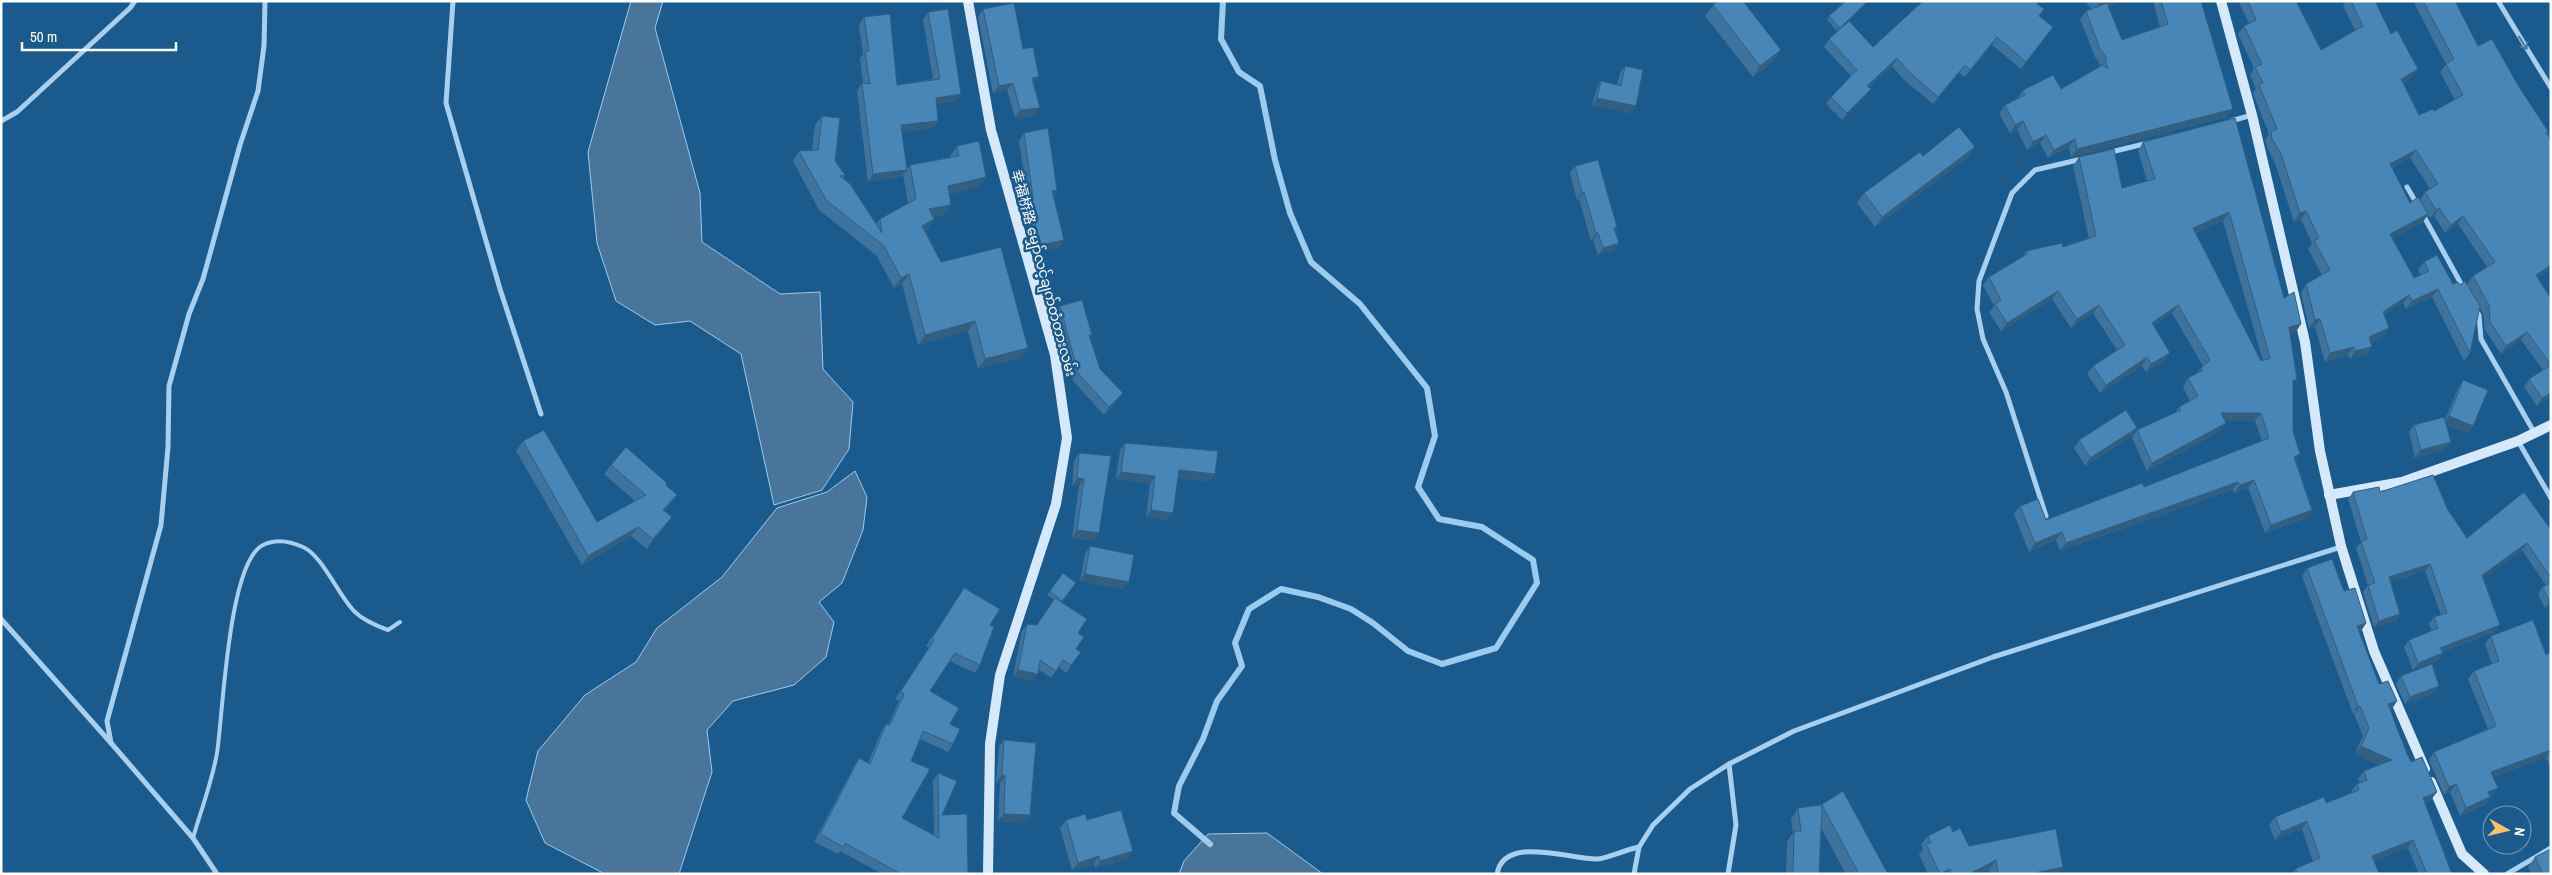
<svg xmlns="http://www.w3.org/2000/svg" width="2552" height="875" font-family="'Archivo Narrow','Noto Sans SC','Noto Sans Myanmar',sans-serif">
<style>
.water{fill:#49759a;stroke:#9bccef}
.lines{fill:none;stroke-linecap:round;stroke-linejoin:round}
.stream{stroke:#9bccef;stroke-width:6}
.lane{stroke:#a8cfed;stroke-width:4}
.street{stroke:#a8cfed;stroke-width:5}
.secondary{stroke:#d5e9fa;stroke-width:10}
.wall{fill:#3e739d;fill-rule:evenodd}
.shaded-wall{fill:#325e80}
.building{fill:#4886b7;stroke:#325e80;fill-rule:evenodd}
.oneway{stroke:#457daa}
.labels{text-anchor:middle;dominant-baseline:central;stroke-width:5;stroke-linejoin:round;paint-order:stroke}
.street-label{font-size:14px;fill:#fff;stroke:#1b5a8d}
</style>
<rect width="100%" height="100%" fill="#1b5a8d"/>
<g class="water">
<path d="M631,1H663L655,28L700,193L702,242L780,294L820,292L823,369L853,402L849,449L822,490L774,505L741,354L690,321L655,325L616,301L597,243L588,152Z"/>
<path d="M855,471L867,497L863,530L842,583L819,602L834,622L826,657L794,685L733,701L707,730L712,772L679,874H605L545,843L526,800L538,751L585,695L636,662L657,628L722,577L777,508L827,492Z"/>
<path d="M1267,833L1323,874H1179L1184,861L1208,834Z"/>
</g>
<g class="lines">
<path class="stream" d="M1210,844L1174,813L1179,786L1203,739L1217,701L1242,666L1235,643L1249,609L1281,589L1318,597L1351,609L1373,623L1408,651L1442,664L1496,648L1537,583L1533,560L1482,527L1439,519L1418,487L1435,436L1427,388L1360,304L1311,262L1290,213L1275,160L1260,86L1239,72L1221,39L1223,1"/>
<path class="lane" d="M193,838C201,810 212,782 217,753C223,715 228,562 263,545C275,539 290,541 303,547C323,556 339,597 355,612C364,621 377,626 388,630L400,622"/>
<g class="street">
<path d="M453,1L446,103L500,289L541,414"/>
<path d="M2498,1L2551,88"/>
<path d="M1,121L17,112L130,8L135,1"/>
<path d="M2231,121L2252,115"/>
<path d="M2107,153L2148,143"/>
<path d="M2407,187L2417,204"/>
<path d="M2422,213L2464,289"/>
<path d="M2476,310L2479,315L2481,339L2534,432"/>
<path d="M2518,441L2551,498"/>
<path d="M2046,516L2006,392L1983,339L1977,309L1979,281L2012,193L2035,170L2082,159"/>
<path d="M1,619L111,743"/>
<path d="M217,874L193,838L111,743L107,721L161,525L168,447L169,386L189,314L203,279L240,145L258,91L264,46L265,1"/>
<path d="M1497,874C1504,834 1571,860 1598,859C1607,858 1628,849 1639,847"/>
<path d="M1634,874L1639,847L1653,825L1690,789L1729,764L1794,731L1993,657L2341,547"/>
<path d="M1728,874L1736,825L1729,764"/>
<path d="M2507,874L2551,848"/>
</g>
<g class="secondary">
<path d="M968,1L991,130L1055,355L1067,438L1056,504L1000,675L990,744L988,874"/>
<path d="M2221,1L2252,115L2305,342L2320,451L2341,546L2374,651L2425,769"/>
<path d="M2329,495L2402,482L2518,441L2551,425"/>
<path d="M2431,782L2462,854L2484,874"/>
</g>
</g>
<g class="wall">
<path d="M1846,1H1869L1837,31L1827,20L1829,16Z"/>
<path d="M2085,1H2124L2108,7L2122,40L2160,27L2153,1H2201L2227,117L2071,157L2069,147L2048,158L2040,143L2027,150L2017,130L2010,133L1999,114L2005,105L2017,99L2023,90L2061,89L2100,66H2101L2095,57L2080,19L2086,11L2091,9Z"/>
<path d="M2238,1H2296L2321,50L2355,30L2343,6L2345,3V1H2375L2391,34L2418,69L2412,77L2403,83L2419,115L2434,111L2455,100L2440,72L2446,64L2413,1H2455L2478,46L2519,87L2548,131L2546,133L2551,269L2537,278L2551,299V397L2537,406L2524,387L2529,379L2543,370L2521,340L2501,354L2485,330L2483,313L2479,307L2470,353L2464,361L2432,297L2406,309L2403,303L2384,315L2389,328L2384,336L2371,342L2372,347L2366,355L2350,359L2348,355L2325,362L2315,327L2309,328L2301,293L2306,284L2322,275L2308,249L2312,243L2301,220L2294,222L2275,163L2267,147L2265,140L2269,134L2253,93L2256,89L2250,75L2254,68L2238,34L2244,26L2249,23ZM2410,158L2430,189L2425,192L2420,200L2410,203L2392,168ZM2428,215L2430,218L2434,216L2445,233L2458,224L2487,267L2473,276L2467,284H2453L2424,262L2418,270L2421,275L2414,278L2392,238L2422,223Z"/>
<path d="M1713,5L1781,50L1773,61L1753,77L1705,16Z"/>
<path d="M983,9L1023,49L1035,116L1015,118L1007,90L993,93L978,17Z"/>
<path d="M928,12L956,101L936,104L938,121L933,128L902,132L907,169L910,165L950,157V156L957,146L986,177L979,187L949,194L951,205L944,215L933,217L934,219L927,229L925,231L941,262L1021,358L978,369L968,331L918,345L902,284L894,288L877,256L819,210L793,161L799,151L812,150L815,125L822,116L835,161L845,175L843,178L876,224L880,219L908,203L903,175L901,177L868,182L857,91L862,83H863L860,59L863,54L859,25L864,17L897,85L933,79L923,20Z"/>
<path d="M2039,16L2053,27L2021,69L1992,45L1965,77L1959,73L1933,104L1903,79L1892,66L1869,87L1871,89L1866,96L1842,120L1826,104L1831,97L1851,76L1824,47L1829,39L1873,47Z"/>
<path d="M1625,66L1636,106L1631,113L1592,105L1597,88L1601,81L1617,85L1620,73Z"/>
<path d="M2235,118L2284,298L2296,332L2290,334L2293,385V431L2296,461L2312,510L2307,518L2265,533L2248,488L2234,493L2233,490L2060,551L2056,540L2029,552L2014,514L2020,506L2046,520L2144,487L2262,441L2255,421H2225L2220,431L2147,471L2132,438L2137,430L2175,413L2179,407L2190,401L2183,387L2188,378L2196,374L2201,368L2203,366L2172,313L2153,326L2170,353L2164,361L2146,372L2142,366L2100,393L2087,374L2093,366L2117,350L2093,313L2071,328L2052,299L2001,331L1989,312L1994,306L1983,285L1989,277L2022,257L2026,251L2063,247L2089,239L2073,166L2079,157L2122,188L2147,181L2138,151L2143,142ZM2223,221L2263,361H2261L2195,233Z"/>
<path d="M1024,133L1057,190L1054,195L1064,240L1059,247L1036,253L1023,206L1028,200L1019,141Z"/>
<path d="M1923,156L1968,157L1875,227L1857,203L1864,193Z"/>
<path d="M1575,166L1617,227L1615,230L1619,243L1614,250L1598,255L1593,240L1591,241L1579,199L1577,200L1570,173Z"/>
<path d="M1060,306L1090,338L1100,369L1123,393L1118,401L1104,415L1073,381L1054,314Z"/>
<path d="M2463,380L2473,426L2468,433L2446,425L2445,450L2415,458L2409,432L2414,425L2445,420L2458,388Z"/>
<path d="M2137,428L2132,436L2085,466L2074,448L2079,440Z"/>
<path d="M523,441L597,522L635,501L604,474L611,465L666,485L670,504L664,511L672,517L647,549L631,536L582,565L516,451Z"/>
<path d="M1125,443L1215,474L1210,481L1178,478L1168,520L1146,517L1150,484L1116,479L1120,450Z"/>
<path d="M1079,453L1099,533L1094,541L1072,538L1079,486H1072L1074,461Z"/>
<path d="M2353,492H2380L2448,510L2467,538L2551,530V605L2545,608L2538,594L2542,587L2546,585L2522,550L2483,578L2495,632L2442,652L2443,653L2438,660L2413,670L2404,647L2409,640L2432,631L2429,624L2434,617L2441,615L2425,571L2391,582L2400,614L2396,621L2374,627L2363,592L2368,585L2356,548L2361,542L2348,499Z"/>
<path d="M1090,546L1123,589L1080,581L1085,554Z"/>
<path d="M2307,568L2344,591L2366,623L2361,631L2359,632L2379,684L2392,709L2390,710L2407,754L2431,800L2425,803L2452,874H2419L2408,848L2374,861L2378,874H2292L2295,869L2313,862L2302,829L2275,840L2269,825L2275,817L2326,803L2352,793L2351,792L2357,784L2360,783L2358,779L2364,771L2379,765L2355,754L2363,736L2354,714H2353L2302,576Z"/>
<path d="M1063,573L1076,583L1062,602L1078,633L1076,649L1081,652L1066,673L1059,667L1051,678L1038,669V674L1033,681L1013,677L1022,631L1027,624L1037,625L1054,600L1047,595Z"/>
<path d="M964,588L990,625L980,665L975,673L950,661L930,691L950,724L953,744L948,752L920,739L911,761L902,818L934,835L933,781L938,773L942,815L968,874H882L840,851L838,854L814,842L854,766L859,758L868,763L881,732L886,724L888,725L899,701L895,699L929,648L926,646Z"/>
<path d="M2491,636L2546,655L2551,652V769L2546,758L2493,777L2492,796L2490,797L2485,805L2460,816L2450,792L2444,795L2429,760L2434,752L2488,729L2468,679L2474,671L2492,664L2485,644Z"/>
<path d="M2401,676L2434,693L2405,704L2396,684Z"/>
<path d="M1004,740L1030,815L1025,823L998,821L1000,783H996L999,747Z"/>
<path d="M1821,805L1888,874H1846L1821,828L1819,874H1786L1787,841L1793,833L1791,819L1798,808Z"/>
<path d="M1066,820H1087L1128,859L1095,868L1094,864L1072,870L1060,828Z"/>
<path d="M1953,832L1969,846L2063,867L2058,874H1990L1989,870L1982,874H1928L1919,854L1923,849L1921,845L1928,836Z"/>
<path d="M2535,857L2551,874H2531L2528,867Z"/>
</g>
<g class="shaded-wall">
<path d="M1868,1H1869L1837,31L1840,28Z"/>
<path d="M2107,1H2124L2094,12L2099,4Z"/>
<path d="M2053,27L2048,35L2021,69L2026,62Z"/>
<path d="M1997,37L1992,45L1965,77L1970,70Z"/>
<path d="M1781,50L1773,61L1753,77L1760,66Z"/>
<path d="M1897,58L1892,66L1862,93L1867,86Z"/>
<path d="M1965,65L1959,73L1933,104L1938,97Z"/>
<path d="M2418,69L2412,77L2395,87L2401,79Z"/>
<path d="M1039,77L1034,84L1032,78Z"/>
<path d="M1013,83L1007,90L993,93L999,86Z"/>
<path d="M1871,89L1866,96L1842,120L1847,113Z"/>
<path d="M961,94L956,101L930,105L936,98Z"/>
<path d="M1597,98L1636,106L1631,113L1592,105Z"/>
<path d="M1040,108L1035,116L1015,118L1020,110Z"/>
<path d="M2233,109L2227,117L2071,157L2077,149Z"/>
<path d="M938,121L933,128L896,133L901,125Z"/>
<path d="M2023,121L2017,130L2010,133L2015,125Z"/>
<path d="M2046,135L2040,143L2027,150L2033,142Z"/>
<path d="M2075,139L2069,147L2048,158L2054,150Z"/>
<path d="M1975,147L1968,157L1875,227L1882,217Z"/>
<path d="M2416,150L2410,158L2384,172L2390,164Z"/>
<path d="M907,170L901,177L868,182L873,174Z"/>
<path d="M986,177L979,187L941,196L948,186Z"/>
<path d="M1057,190L1052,197V191Z"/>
<path d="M1584,192L1579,199L1577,200L1582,193Z"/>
<path d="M951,205L944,215L922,219L929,209Z"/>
<path d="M2439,208L2434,216L2430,218L2436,210Z"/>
<path d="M2306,211L2301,220L2294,222L2300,213Z"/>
<path d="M2229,212L2223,221L2187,236L2193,228Z"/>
<path d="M2428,214L2422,223L2384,243L2390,234Z"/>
<path d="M2463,216L2458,224L2445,233L2451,225Z"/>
<path d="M934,219L927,229L915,236L922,226Z"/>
<path d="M1596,233H1598L1593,240L1591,241Z"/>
<path d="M1064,240L1059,247L1036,253L1041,245Z"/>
<path d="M1619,243L1614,250L1598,255L1603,248Z"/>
<path d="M2551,265V269L2530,284L2536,275Z"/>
<path d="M909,274L902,284L894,288L901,278Z"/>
<path d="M2438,289L2432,297L2406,309L2412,301Z"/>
<path d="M2058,291L2052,299L2001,331L2007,323Z"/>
<path d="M2409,295L2403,303L2377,320L2383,312Z"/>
<path d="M2099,305L2093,313L2071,328L2077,319Z"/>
<path d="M2178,305L2172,313L2146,331L2152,323Z"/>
<path d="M2320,319L2315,327L2309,328L2315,320Z"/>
<path d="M975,321L968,331L918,345L925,335Z"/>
<path d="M2301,324L2296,332L2284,335L2289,327Z"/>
<path d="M2389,328L2384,336L2363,345L2369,337Z"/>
<path d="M2527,332L2521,340L2501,354L2506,346Z"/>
<path d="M2354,347L2348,355L2325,362L2330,353Z"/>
<path d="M2372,347L2366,355L2350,359L2355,351Z"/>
<path d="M1028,348L1021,358L978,369L985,359Z"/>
<path d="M2170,353L2164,361L2146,372L2151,364Z"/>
<path d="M2147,357L2142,366L2100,393L2106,385Z"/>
<path d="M1123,393L1118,401L1104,415L1109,407Z"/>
<path d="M2551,393V397L2537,406L2542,398Z"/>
<path d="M2221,413H2261L2255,421H2215Z"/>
<path d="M2449,416L2473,426L2468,433L2443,424Z"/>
<path d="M2226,423L2220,431L2147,471L2152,463Z"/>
<path d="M2137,428L2132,436L2085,466L2090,458Z"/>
<path d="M2451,442L2445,450L2415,458L2421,450Z"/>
<path d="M2300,454L2295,462L2294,457Z"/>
<path d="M1179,470L1215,474L1210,481L1173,477Z"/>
<path d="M1121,472L1155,476L1150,484L1116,479Z"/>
<path d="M1077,478L1084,479L1079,486H1072Z"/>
<path d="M2254,480L2248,488L2234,493L2240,485Z"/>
<path d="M2238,482L2233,490L2060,551L2066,543Z"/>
<path d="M677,495L670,504L657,519L663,510Z"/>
<path d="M1151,510L1173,513L1168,520L1146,517Z"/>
<path d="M2312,510L2307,518L2265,533L2271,525Z"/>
<path d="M672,517L665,526L647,549L653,539Z"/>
<path d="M638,527L631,536L582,565L588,556Z"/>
<path d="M1077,530L1099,533L1094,541L1072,538Z"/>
<path d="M2062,532L2056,540L2029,552L2035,543Z"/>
<path d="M2527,543L2522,550L2478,582L2482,575Z"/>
<path d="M2430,564L2425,571L2384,584L2389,577Z"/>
<path d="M1085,574L1129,582L1123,589L1080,581Z"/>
<path d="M2551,600V605L2545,608L2550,601Z"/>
<path d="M2400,614L2396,621L2374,627L2379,621Z"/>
<path d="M2366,623L2361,631L2351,634L2357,626Z"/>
<path d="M2500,625L2495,632L2436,654L2440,648Z"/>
<path d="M2443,653L2438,660L2413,670L2418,663Z"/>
<path d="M1018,670L1038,674L1033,681L1013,677Z"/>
<path d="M2439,686L2434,693L2405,704L2410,697Z"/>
<path d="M2397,701L2392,709L2383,712L2388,704Z"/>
<path d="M2358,706H2360L2354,714H2353Z"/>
<path d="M2361,746L2392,760L2386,768L2355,754Z"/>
<path d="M2551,750L2546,758L2485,780L2491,772Z"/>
<path d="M1002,775L1005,776L1000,783H996Z"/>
<path d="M2456,784L2450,792L2444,795L2449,787Z"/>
<path d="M2498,788L2485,805L2460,816L2466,808L2488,792Z"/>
<path d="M2437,792L2431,800L2418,806L2423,798Z"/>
<path d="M1004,814L1030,815L1025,823L998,821Z"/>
<path d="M2307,821L2302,829L2275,840L2281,832Z"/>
<path d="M2413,840L2408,848L2366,864L2372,856Z"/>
<path d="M1133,851L1128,859L1095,868L1100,861Z"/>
<path d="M1099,856L1094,864L1072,870L1078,863Z"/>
<path d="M1996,860L1989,870L1982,874H1969Z"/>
<path d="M2063,867L2058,874H2030Z"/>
<path d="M1950,869L1946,874H1940Z"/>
</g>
<g class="building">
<path d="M1718,1H1743L1781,50L1760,66L1713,5Z"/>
<path d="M1846,1H1868L1840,28L1829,16Z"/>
<path d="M1923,1H2034L2044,9L2039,16L2053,27L2026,62L1997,37L1970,70L1965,65L1938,97L1908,71L1897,58L1867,86L1871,89L1847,113L1831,97L1857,70L1829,39L1849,21L1873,47Z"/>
<path d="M2097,1H2107L2099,4Z"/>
<path d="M2161,1H2201L2233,109L2077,149L2075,139L2054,150L2046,135L2033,142L2023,121L2015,125L2005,105L2025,95L2023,90L2053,75L2061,89L2103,65L2108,69L2105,60L2107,58L2100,49L2086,11L2107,3L2122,40L2168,24Z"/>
<path d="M2248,1H2296L2321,50L2363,26L2351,1H2375L2391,34L2397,30L2418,69L2401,79L2419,115L2433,109L2434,111L2463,95L2446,64L2454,59L2423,1H2455L2478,46L2492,39L2519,87L2548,131L2546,132L2551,140V265L2536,275L2551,299V365L2527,332L2506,346L2490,322L2489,305L2473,276L2495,262L2463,216L2451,225L2439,208L2436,210L2425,192L2438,184L2416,150L2390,164L2410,203L2418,197L2428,214L2390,234L2414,278L2429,271L2424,262L2437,255L2453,284L2458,282L2460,285L2465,281L2480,306L2470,353L2438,289L2412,301L2409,295L2383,312L2389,328L2369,337L2372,347L2355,351L2354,347L2330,353L2320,319L2315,320L2306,284L2330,270L2314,241L2319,238L2306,211L2300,213L2281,154L2272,139L2271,132L2277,129L2259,85L2263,83L2255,67L2262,64L2244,26L2256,20Z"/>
<path d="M1014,3L1023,49L1033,47L1039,77L1032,78L1040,108L1020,110L1013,83L999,86L983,9Z"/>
<path d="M948,9L961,94L936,98L938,121L901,125L907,170L873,174L862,83L870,84L865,52L869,51L864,17L890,14L897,85L940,79L928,12Z"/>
<path d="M1625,66L1643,70L1636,106L1597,98L1601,81L1621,86Z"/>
<path d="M822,116L840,118L835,161L845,175L840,176L850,184L882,233L880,219L916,199L910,165L959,156L957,146L979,141L986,177L948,186L951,205L929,209L934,219L922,226L941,262L1001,247L1028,348L985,359L975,321L925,335L909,274L901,278L884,246L826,200L799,151L818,150Z"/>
<path d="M2235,118L2284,298L2294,292L2301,324L2289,327L2297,380H2293V431L2300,454L2294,457L2312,510L2271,525L2254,480L2240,485L2238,482L2066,543L2062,532L2035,543L2020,506L2038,499L2046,520L2142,483L2144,487L2269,438L2261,413H2221L2226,423L2152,463L2137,430L2181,410L2179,407L2198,396L2188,378L2203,370L2201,368L2210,360L2178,305L2152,323L2170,353L2151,364L2147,357L2106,385L2093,366L2125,345L2099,305L2077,319L2058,291L2007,323L1995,304L2001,300L1989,277L2027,254L2026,251L2062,243L2063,247L2096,236L2079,157L2114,149L2122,188L2155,179L2143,142ZM2229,212L2270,358L2261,361L2193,228Z"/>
<path d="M1959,127L1975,147L1882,217L1864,193L1920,152L1923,156Z"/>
<path d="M1048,128L1057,190L1052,191L1064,240L1041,245L1028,198L1033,197L1024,133Z"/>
<path d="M1598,160L1617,227L1614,228L1619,243L1603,248L1598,233H1596L1584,192L1582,193L1575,166Z"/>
<path d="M1082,300L1092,335H1089L1100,369L1123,393L1109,407L1078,373L1060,306Z"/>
<path d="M2549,366L2551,369V393L2542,398L2529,379Z"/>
<path d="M2463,380L2488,390L2473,426L2449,416Z"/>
<path d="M2126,410L2137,428L2090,458L2079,440Z"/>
<path d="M2444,417L2451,442L2421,450L2414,425Z"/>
<path d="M544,430L597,522L646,495L611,465L626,447L667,483L666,485L677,495L663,510L672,517L653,539L638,527L588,556L523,441Z"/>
<path d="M1125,443L1218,451L1215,474L1179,470L1173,513L1151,510L1155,476L1121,472Z"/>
<path d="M1079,453L1111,456L1099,533L1077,530L1084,479L1077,478Z"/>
<path d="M2433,475L2448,510L2467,538L2524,492L2551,530V578L2527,543L2482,575L2500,625L2440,648L2443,653L2418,663L2409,640L2438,628L2434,617L2447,613L2430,564L2389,577L2400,614L2379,621L2368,585L2375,583L2361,541L2367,539L2353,492L2379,487L2380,492Z"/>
<path d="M1090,546L1134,555L1129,582L1085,574Z"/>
<path d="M2332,559L2344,591L2355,588L2366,623L2357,626L2379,684L2388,681L2397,701L2388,704L2407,754L2411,762L2422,757L2437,792L2423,798L2452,874H2427L2413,840L2372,856L2379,873L2377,874H2298L2295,869L2320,858L2307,821L2281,832L2275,817L2324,797L2326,803L2359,790L2357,784L2367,780L2364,771L2392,760L2361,746L2369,728L2360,706H2358L2307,568Z"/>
<path d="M1063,573L1076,583L1062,601L1050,591Z"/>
<path d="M2551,583V600L2550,601L2542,587Z"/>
<path d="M964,588L1000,609L990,625L994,627L980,665L955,653L930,691L959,708L950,724L960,729L953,744L923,731L911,761L930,769L902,818L939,838L938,773L957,781L942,815L967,814L968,874H901L845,843L843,847L820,834L859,758L870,764L886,724L890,725L904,694L901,691L934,640L932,638Z"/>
<path d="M1055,598L1087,619L1078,633L1084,637L1076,649L1081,652L1071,665L1063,660L1056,671L1040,660L1038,674L1018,670L1027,624L1037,625Z"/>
<path d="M2533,620L2546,655L2551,652V750L2491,772L2498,788L2488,792L2490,797L2466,808L2456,784L2449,787L2434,752L2496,726L2474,671L2499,661L2491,636Z"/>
<path d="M2432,664L2439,686L2410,697L2401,676Z"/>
<path d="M1004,740L1036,743L1030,815L1004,814L1005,776L1002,775Z"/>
<path d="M1843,791L1888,874H1859L1822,805L1819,874H1793L1794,831H1801L1798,808L1821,805Z"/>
<path d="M1121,810L1133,851L1100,861L1099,856L1078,863L1066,820L1085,814L1087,820Z"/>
<path d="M1950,825L1953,832L1960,828L1969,846L2056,829L2063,867L2030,874H1998L1996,860L1969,874H1952L1950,869L1940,874L1926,844L1931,842L1928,836Z"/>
<path d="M2551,849V874H2543L2535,857Z"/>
</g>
<defs><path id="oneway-shaft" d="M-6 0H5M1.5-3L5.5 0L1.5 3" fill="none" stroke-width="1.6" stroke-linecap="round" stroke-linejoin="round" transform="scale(1.25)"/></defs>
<use class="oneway" href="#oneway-shaft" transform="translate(2523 43) rotate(58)"/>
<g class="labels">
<g class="street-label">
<text transform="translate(1044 273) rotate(75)">幸福桥路 မျှော်လင့်ချက်တံတားလမ်း</text>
</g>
</g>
<rect width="2552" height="875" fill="none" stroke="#ffffff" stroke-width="5"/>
<g transform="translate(2507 830) rotate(98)"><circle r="24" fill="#1b5a8d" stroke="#769cbb"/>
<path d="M0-4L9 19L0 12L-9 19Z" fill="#fec165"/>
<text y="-8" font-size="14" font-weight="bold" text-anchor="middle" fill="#ffffff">N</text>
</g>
<path d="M22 42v8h154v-8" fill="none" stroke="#ffffff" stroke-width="2.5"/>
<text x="30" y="42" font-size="15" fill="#ffffff" stroke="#1b5a8d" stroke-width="4" paint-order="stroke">50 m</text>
</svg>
